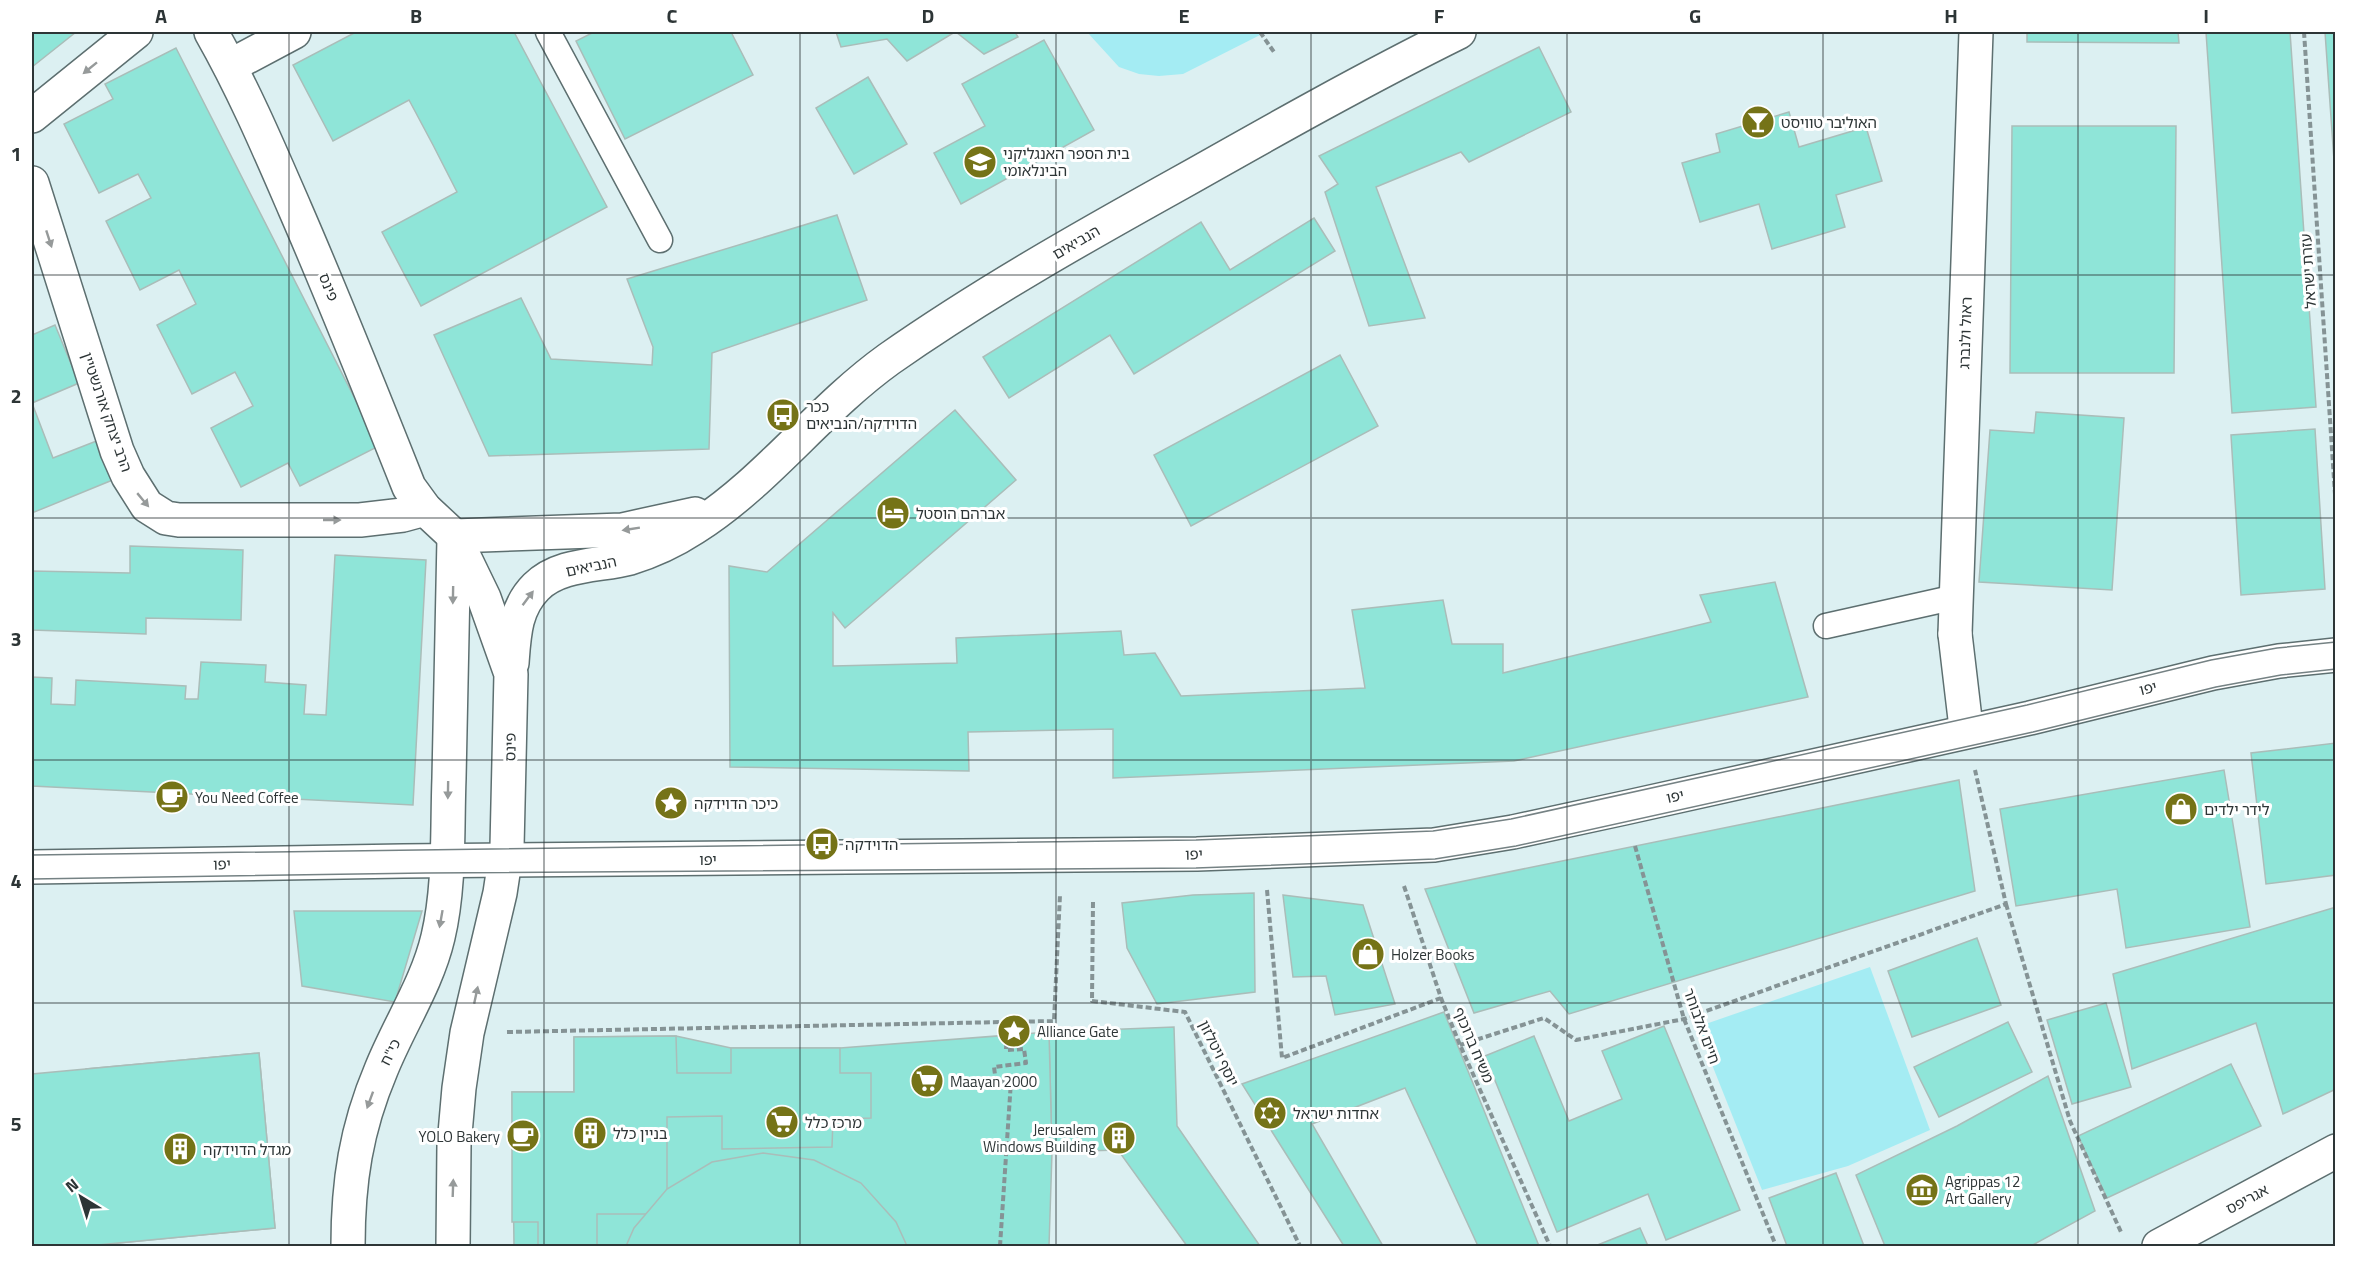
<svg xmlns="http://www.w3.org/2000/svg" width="2367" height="1278" font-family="'Titillium Web','Noto Sans Hebrew',sans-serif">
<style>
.green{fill:#a4ecf3}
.building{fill:#8fe5d8;stroke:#aabdb9;stroke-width:1.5}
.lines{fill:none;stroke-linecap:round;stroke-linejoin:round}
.service-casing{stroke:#5d6f70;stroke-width:27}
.pedestrian-casing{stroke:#5d6f70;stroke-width:36}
.minor-casing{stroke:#5d6f70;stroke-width:36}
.tertiary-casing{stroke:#5d6f70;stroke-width:36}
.path{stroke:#859395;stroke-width:4;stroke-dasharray:6 3;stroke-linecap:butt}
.service{stroke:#fff;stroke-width:24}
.pedestrian{stroke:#fff;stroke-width:33}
.minor{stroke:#fff;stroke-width:33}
.tertiary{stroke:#fff;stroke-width:33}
.tram{stroke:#758284;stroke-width:1.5}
.oneway{fill:#969a9a}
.grid{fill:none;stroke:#2d3536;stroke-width:1.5;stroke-opacity:0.55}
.labels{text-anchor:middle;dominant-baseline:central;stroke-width:6;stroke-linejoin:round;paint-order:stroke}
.poi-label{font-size:15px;fill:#2d3536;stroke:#fff;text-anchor:start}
.street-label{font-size:15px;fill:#2d3536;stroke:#fff}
.neatline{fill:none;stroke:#2d3536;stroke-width:2}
.grid-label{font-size:20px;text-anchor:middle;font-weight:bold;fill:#2d3536}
</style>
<rect width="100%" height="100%" fill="#dcf0f2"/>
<g class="green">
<path d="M1087,32H1266L1183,74L1159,76L1139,74L1119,67Z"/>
<path d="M1870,967L1930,1130L1848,1166L1762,1190L1697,1027Z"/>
</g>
<g class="building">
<path d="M32,32H76L32,67Z"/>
<path d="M356,32H514L607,207L421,306L382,232L457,192L433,145L409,100L333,141L293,65Z"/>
<path d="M594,32H731L753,75L625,139L576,41Z"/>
<path d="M836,32H955L907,61L887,39L841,47Z"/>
<path d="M956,32H1015L1018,37L984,54Z"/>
<path d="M2027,32H2178L2179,43L2027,42Z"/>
<path d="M2206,32H2290L2316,407L2232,413Z"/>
<path d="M2325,32H2336V189Z"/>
<path d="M1044,40L1094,130L961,204L934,153L985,126L962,84Z"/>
<path d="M1539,47L1571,112L1469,162L1461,152L1376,187L1425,318L1369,326L1325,192L1338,184L1319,156Z"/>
<path d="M176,48L379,446L300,486L288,463L241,487L211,428L253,406L235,372L192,394L157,325L196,304L179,270L140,290L106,221L151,198L138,174L99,193L64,124L113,99L105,84Z"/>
<path d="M868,77L907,144L854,174L816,108Z"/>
<path d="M1789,112L1799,147L1866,127L1882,181L1836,195L1845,227L1772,249L1759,204L1700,222L1682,163L1720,152L1716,134Z"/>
<path d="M2012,126H2176L2174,373H2010Z"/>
<path d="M837,215L867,300L712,353L709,449L489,456L434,335L521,298L551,359L652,365L653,347L627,279Z"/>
<path d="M1314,218L1335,251L1134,374L1110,335L1009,398L983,357L1201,222L1230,270Z"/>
<path d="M55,325L79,383L32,403V335Z"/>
<path d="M1340,355L1378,426L1191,526L1154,455Z"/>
<path d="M32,403L53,458L99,440L115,479L32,513Z"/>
<path d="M955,410L1016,480L845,628L833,613V666L957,663L956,638L1121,631L1124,655L1155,653L1181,696L1365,688L1352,610L1443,600L1452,644H1503V673L1711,622L1700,595L1775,582L1808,697L1514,761L1113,778V729L968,732L969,771L730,767L729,566L767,572Z"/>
<path d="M2036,412L2124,418L2112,590L1979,582L1990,430L2034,433Z"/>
<path d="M2315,429L2325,589L2241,595L2231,435Z"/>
<path d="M130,546L243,550L241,620L146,618V634L32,630V571L130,573Z"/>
<path d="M335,555L426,560L413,805L32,786V677L52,678L51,704L75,705L76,680L186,686L185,699H198L201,662L266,665L265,682L306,685L304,714L326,715Z"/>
<path d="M2336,743V875L2266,884L2251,753Z"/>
<path d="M2224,770L2250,927L2126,948L2117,889L2016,906L2000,809Z"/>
<path d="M1959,780L1975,891L1569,1014L1550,991L1474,1013L1425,889Z"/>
<path d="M1254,893L1255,992L1157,1004L1127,948L1122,903L1193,895Z"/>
<path d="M1283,895L1363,905L1395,1004L1335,1015L1326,976L1293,977Z"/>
<path d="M2336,907V1089L2283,1114L2256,1023L2132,1069L2113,974Z"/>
<path d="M294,911H422L395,1002L302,986Z"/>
<path d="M1977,938L2001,1005L1912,1037L1888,971Z"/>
<path d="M2106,1003L2131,1087L2072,1104L2047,1020Z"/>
<path d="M1444,1012L1539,1246H1478L1405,1088L1312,1124L1383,1246H1344L1242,1084Z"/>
<path d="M2008,1022L2032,1072L1939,1117L1914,1067Z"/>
<path d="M1664,1026L1740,1210L1666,1240L1648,1194L1557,1232L1485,1056L1534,1036L1569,1121L1622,1099L1602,1051Z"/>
<path d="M1174,1027L1177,1126L1260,1246H1187L1118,1150L1052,1152L1049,1032Z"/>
<path d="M1049,1032L1052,1152L1049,1246H514L512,1092H574V1037L676,1036L731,1048H840Z"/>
<path d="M676,1036L677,1073H731V1048H840V1073H871V1118L833,1119L832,1147L722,1149V1116L667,1117V1214H597V1246H538V1222H512V1092H574V1037Z"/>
<path d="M259,1053L275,1228L98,1245L86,1069Z"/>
<path d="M259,1053L275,1228L98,1245V1246H32V1074Z"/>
<path d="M2231,1064L2261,1126L2107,1198L2078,1136Z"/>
<path d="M2048,1076L2095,1211L2031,1246H1885L1856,1175L1957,1126Z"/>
<path d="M763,1153L814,1160L861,1183L896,1222L907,1246H626L634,1228L667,1189L712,1162Z"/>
<path d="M1836,1173L1864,1246H1787L1769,1198Z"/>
<path d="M1640,1228L1648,1246H1595Z"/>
</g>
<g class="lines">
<defs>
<g id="service">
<path d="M548,32L660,240"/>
<path d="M1826,626L1956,597"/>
</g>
<g id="pedestrian">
<path d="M1955,634L1965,719"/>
<path d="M32,867L403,861L1197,854L1434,845L1513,832L1624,808L2030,718L2213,673L2279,661L2336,655"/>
<path d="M2159,1246L2336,1151"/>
</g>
<g id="minor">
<path d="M230,66L294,32"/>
<path d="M32,116L136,32"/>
<path d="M32,183L117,451L128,476L147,506L166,518L179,520H360L403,515L425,509"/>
<path d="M1955,634L1976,32"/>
</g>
<g id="tertiary">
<path d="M211,32C243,88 269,149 295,209C335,301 372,394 409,487L425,509L454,536L484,598L511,674L507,847L500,893L467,1033L459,1088L454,1145L453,1246"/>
<path d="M454,536L622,530L695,514"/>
<path d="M512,663C514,635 515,608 536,587C560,563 600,566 630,558C653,551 674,541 694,528C768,481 818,410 889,359C982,294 1081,238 1180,183C1272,131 1364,79 1459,32"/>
<path d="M348,1246C348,1182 356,1129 381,1070C399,1025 427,984 438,937C450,886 447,831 449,778C450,698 452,618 454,538"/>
</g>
</defs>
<use href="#service" class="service-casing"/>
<use href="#pedestrian" class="pedestrian-casing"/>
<use href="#minor" class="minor-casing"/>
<use href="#tertiary" class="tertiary-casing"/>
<g class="path">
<path d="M1260,32L1274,52"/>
<path d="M2304,32L2336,509"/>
<path d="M1635,846L1684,1019L1776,1246"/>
<path d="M1404,886L1441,998L1460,1045L1550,1246"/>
<path d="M1267,890L1282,1058L1441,998"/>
<path d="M1093,902L1092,1001L1185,1012L1300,1246"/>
<path d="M2006,904L2070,1121L2121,1232"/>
<path d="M507,1032L1054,1021L1060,895"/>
<path d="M1460,1045L1544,1018L1576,1040L1684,1019L2006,904L1975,770"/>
<path d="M1000,1246L1011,1081L996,1082L994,1067L1026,1063L1024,1049L1006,1050L1007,1021"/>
</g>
<use href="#service" class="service"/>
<use href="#pedestrian" class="pedestrian"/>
<use href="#minor" class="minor"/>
<use href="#tertiary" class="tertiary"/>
<g class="tram">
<path d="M32,855L1196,840L1433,831L1511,819L2027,705L2211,660L2277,648L2336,642"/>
<path d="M32,879L426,873L1196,868L1435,859L1516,846L2033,732L2216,687L2281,675L2336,669"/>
</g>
</g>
<defs><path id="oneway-solid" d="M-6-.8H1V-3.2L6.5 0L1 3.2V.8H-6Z" transform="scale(1.5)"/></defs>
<g class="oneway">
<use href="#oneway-solid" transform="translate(90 68) rotate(141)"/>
<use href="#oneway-solid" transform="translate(49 239) rotate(72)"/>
<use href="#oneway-solid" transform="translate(143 500) rotate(50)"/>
<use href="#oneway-solid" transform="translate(332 520)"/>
<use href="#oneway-solid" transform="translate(631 529) rotate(171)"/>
<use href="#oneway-solid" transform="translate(453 595) rotate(91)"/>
<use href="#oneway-solid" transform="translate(528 598) rotate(-53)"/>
<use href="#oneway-solid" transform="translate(448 790) rotate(91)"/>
<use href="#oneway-solid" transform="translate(441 919) rotate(100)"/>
<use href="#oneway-solid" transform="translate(476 995) rotate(-78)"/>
<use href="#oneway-solid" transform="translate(370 1100) rotate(110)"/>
<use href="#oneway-solid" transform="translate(453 1188) rotate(-88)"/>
</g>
<path class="grid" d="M289,32V1246M544,32V1246M800,32V1246M1056,32V1246M1311,32V1246M1567,32V1246M1823,32V1246M2078,32V1246M32,275H2336M32,518H2336M32,760H2336M32,1003H2336"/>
<defs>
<symbol id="bar-disc" viewBox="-11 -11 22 22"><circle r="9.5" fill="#757317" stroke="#fff"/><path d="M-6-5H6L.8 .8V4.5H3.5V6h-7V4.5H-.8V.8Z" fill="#fff"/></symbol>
<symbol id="school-disc" viewBox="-11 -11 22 22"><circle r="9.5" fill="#757317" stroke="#fff"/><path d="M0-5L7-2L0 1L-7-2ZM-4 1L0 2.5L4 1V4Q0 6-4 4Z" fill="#fff"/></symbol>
<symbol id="bus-disc" viewBox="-11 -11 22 22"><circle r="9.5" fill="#757317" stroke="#fff"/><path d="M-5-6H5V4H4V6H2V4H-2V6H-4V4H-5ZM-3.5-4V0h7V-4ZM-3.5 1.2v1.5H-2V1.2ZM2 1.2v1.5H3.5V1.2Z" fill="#fff"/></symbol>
<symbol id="hotel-disc" viewBox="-11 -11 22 22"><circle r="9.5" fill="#757317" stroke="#fff"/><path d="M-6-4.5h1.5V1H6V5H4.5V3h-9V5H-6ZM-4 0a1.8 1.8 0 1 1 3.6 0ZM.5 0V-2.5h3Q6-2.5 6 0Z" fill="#fff"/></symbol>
<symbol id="cafe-disc" viewBox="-11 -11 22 22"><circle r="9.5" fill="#757317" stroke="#fff"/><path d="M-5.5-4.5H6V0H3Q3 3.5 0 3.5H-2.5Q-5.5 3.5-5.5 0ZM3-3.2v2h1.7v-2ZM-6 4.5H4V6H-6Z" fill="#fff"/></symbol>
<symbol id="sight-disc" viewBox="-11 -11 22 22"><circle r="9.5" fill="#757317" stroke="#fff"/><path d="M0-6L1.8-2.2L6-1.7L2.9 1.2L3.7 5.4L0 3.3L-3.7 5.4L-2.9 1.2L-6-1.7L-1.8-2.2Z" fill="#fff"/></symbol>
<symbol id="shop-disc" viewBox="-11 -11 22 22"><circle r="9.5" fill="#757317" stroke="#fff"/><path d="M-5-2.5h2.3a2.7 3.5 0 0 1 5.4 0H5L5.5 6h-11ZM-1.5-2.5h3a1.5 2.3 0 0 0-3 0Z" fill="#fff"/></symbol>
<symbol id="supermarket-disc" viewBox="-11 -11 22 22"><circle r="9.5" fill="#757317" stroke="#fff"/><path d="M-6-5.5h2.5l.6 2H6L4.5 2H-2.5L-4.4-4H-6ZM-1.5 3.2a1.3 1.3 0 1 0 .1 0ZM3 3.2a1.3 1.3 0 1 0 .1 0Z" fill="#fff"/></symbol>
<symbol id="synagogue-disc" viewBox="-11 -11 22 22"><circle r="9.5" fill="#757317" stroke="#fff"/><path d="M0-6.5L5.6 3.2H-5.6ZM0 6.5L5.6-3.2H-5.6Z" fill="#fff"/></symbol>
<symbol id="building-disc" viewBox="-11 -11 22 22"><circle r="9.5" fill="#757317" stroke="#fff"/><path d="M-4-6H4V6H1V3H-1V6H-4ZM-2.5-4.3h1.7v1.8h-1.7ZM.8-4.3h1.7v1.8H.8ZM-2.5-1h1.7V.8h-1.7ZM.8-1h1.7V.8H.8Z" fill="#fff"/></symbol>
<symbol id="museum-disc" viewBox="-11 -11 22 22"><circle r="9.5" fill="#757317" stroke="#fff"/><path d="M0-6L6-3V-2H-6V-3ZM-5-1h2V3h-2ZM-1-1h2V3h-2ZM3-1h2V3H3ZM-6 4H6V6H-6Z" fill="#fff"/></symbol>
</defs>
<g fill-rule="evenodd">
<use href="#bar-disc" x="1739" y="103" width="38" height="38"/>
<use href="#school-disc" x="961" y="143" width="38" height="38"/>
<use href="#bus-disc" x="764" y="396" width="38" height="38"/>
<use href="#hotel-disc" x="874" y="494" width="38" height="38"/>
<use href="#cafe-disc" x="153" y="778" width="38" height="38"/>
<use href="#sight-disc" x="652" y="784" width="38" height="38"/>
<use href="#shop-disc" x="2162" y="790" width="38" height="38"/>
<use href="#bus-disc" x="803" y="825" width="38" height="38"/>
<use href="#shop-disc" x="1349" y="935" width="38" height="38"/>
<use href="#sight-disc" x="995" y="1012" width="38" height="38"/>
<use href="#supermarket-disc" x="908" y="1062" width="38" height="38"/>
<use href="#synagogue-disc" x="1251" y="1094" width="38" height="38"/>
<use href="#supermarket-disc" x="763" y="1103" width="38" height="38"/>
<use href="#building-disc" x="571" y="1114" width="38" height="38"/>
<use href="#cafe-disc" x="504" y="1117" width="38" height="38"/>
<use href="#building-disc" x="1100" y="1119" width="38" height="38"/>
<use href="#building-disc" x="161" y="1130" width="38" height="38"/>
<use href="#museum-disc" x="1903" y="1171" width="38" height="38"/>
</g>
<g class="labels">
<g class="poi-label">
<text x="1781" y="122">האוליבר טוויסט</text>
<text x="1003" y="153">בית הספר האנגליקני<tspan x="1003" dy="17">הבינלאומי</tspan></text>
<text x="806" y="406">ככר<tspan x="806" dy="17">הדוידקה/הנביאים</tspan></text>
<text x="916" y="513">אברהם הוסטל</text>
<text x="195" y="797">You Need Coffee</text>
<text x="694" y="803">כיכר הדוידקה</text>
<text x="2204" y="809">לידר ילדים</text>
<text x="845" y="844">הדוידקה</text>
<text x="1391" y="954">Holzer Books</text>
<text x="1037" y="1031">Alliance Gate</text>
<text x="950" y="1081">Maayan 2000</text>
<text x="1293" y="1113">אחדות ישראל</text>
<text x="805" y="1122">מרכז כלל</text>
<text x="1096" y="1129" text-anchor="end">Jerusalem<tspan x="1096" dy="17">Windows Building</tspan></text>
<text x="613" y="1133">בניין כלל</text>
<text x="500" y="1136" text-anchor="end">YOLO Bakery</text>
<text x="203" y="1149">מגדל הדוידקה</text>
<text x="1945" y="1181">Agrippas 12<tspan x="1945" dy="17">Art Gallery</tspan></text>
</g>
<g class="street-label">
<text transform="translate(1076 242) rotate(-30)">הנביאים</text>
<text transform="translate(2308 271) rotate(-94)">עזרת ישראל</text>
<text transform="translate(329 287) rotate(68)">פינס</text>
<text transform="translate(1965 333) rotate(-88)">ראול ולנברג</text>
<text transform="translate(107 412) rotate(71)">הרב יצחק אורנשטיין</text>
<text transform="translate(591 566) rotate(-12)">הנביאים</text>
<text transform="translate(2148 688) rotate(-14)">יפו</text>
<text transform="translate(510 747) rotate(-89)">פינס</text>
<text transform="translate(1675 796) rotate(-12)">יפו</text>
<text transform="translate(1194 854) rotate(-1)">יפו</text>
<text x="708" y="859">יפו</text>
<text transform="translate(222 864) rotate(-1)">יפו</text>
<text transform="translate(1702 1026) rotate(70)">חיים אלבוחר</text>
<text transform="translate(1474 1045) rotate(67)">משיח ברוכוף</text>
<text transform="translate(390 1052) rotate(-64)">כי"ח</text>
<text transform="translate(1219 1053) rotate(64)">יוסף ויטלזון</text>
<text transform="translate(2247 1199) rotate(-28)">אגריפס</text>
</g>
</g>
<rect width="2367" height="1278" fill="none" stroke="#ffffff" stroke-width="66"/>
<g transform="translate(81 1197) rotate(322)" stroke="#ffffff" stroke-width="4.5" paint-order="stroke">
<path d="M0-4.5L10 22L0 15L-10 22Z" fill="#2d3536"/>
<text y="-9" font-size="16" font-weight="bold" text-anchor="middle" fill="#2d3536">N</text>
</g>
<rect x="33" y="33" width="2301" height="1212" class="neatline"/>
<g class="grid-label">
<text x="161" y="23">A</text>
<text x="416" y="23">B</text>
<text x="672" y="23">C</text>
<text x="928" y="23">D</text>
<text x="1184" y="23">E</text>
<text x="1439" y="23">F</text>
<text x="1695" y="23">G</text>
<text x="1951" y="23">H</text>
<text x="2206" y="23">I</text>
<text x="16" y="161">1</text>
<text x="16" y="403">2</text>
<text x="16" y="646">3</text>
<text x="16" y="888">4</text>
<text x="16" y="1131">5</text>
</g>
</svg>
